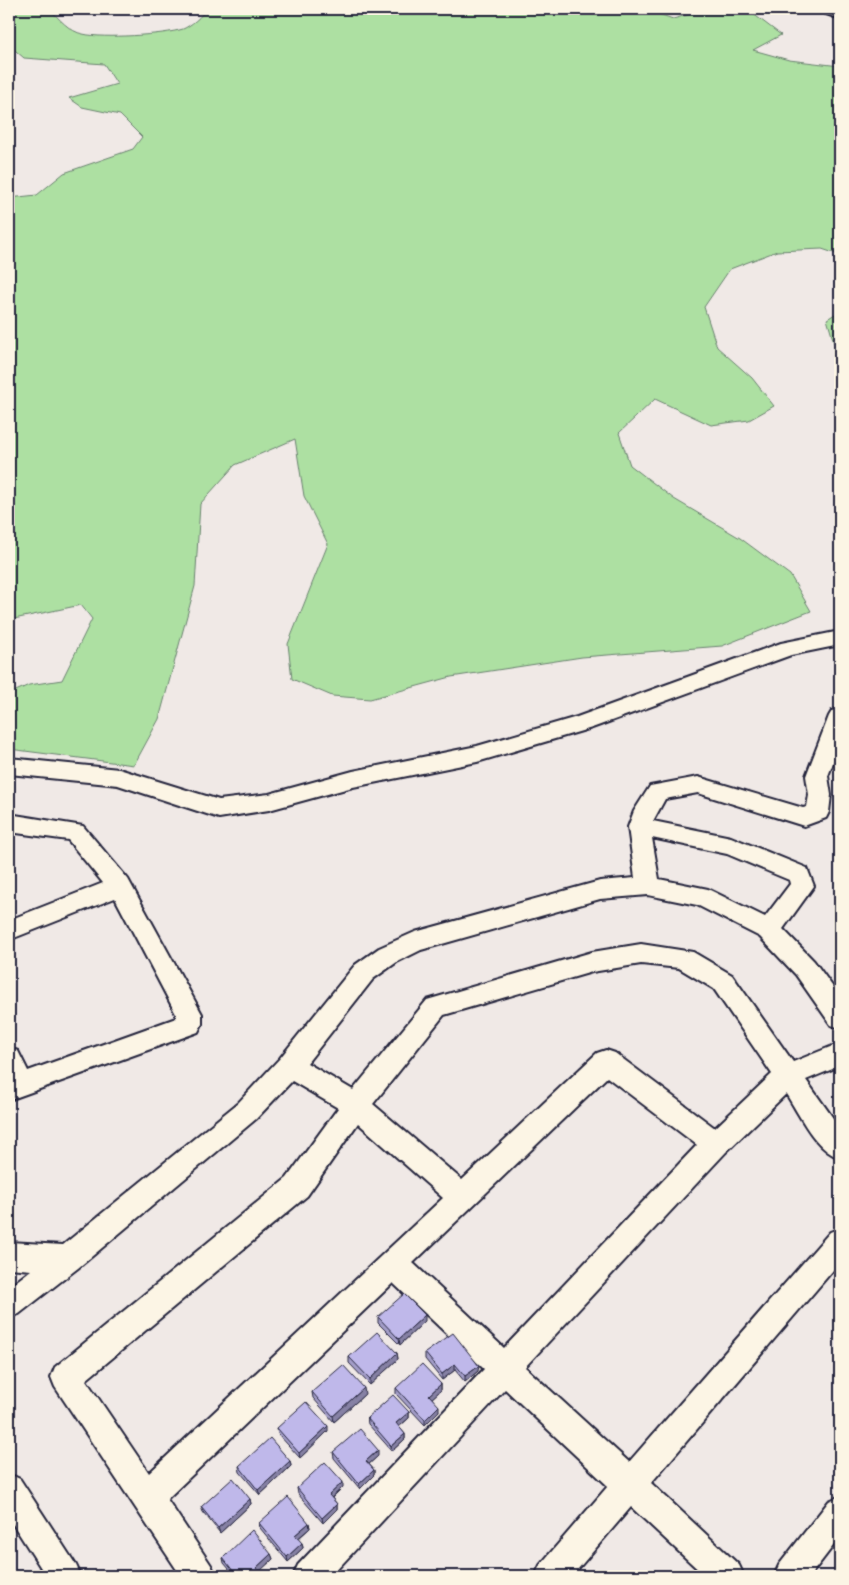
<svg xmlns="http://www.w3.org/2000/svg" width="849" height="1585" font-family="Dekko,sans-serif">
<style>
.green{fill:#ade0a2;stroke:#68816e}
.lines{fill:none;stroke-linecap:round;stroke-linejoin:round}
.minor-casing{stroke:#22223b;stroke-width:4}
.minor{fill:#fcf5e5;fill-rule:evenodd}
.wall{fill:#a49ec9;stroke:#22223b}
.shaded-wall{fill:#8681a4;stroke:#22223b}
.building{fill:#bfb8ea;stroke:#22223b}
</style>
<rect width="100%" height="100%" fill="#f0e9e6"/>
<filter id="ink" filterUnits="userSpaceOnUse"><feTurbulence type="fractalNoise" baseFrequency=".02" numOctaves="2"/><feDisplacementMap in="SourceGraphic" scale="10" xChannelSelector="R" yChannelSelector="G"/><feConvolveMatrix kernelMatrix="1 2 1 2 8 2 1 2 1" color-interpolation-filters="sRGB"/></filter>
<g filter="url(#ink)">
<g class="green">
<path d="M9,9H50C58,18 70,32 83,34C103,39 164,35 183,29C190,26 203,16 205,9H645L673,19L708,9L748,10L781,35L753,50L789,60L840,66V255L822,249L777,251L730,269L704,307L717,347L752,378L774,406L749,420L711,425L655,399L619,433L630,465L674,499L740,538L790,575L811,611L722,646L582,657L451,677L370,699L332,696L292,679L288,644L328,544L304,496L295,439L235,465L200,504L195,586L159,719L134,765L9,749V694L29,685L62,680L92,619L81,605L9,620V198L37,195L64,173L133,149L142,137L120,115L82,107L69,98L117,84L104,64L24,58L9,45Z"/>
<path d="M840,311V363L827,319Z"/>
</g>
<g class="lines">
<defs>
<g id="minor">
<path d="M819,9L840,11V19L821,12Z"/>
<path d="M840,631V645L791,655L592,728L477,762L353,787L269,810L219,818L118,785L9,774V758L119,769L219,800L269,794L353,771L477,746L577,717L781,643Z"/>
<path d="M840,708V744L828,776L831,795L829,812L826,818L804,826L698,793L665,799L653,821L731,837L807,868L814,886L783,929L814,961L840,997V1028L831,1025L796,975L760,937L697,905L648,895L600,899L421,950L397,962L373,979L307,1063L353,1090L427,1000L592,952L641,944L693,952L732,975L793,1062L840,1043V1066L806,1080L840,1128V1158C815,1150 800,1115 786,1094L726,1152L525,1367L629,1462L830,1232L840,1228V1262L651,1483L739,1565L744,1576H705L631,1507L572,1576H535L540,1565L608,1486L505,1389L331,1576H293L298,1565L484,1369L393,1283L167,1499L211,1565L216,1576H181L55,1387L51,1377L55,1367L287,1178L338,1108L292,1081L256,1119L78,1268L19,1314L9,1318V1287L31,1270L9,1268V1242L63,1245L238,1103L280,1058L355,965L379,948L415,932L600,881L635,878L628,827L634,811L650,786L698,777L803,808L807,807L809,795L806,776L829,716L832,711ZM652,838L727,854L789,880L790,884L765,917L708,889L659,879ZM641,964L679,968L714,989L772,1074L715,1128L615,1053L606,1050L597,1053L462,1180L373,1104L444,1015L592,972ZM607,1077L697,1145L504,1348L413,1263ZM358,1123L443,1198L149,1473L86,1380L307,1196Z"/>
<path d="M9,814L83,826L128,879L202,1014V1024L198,1032L9,1100V1048L18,1051L28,1071L176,1018V1014L115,898L9,940V920L103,883L68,840L9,832Z"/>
<path d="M9,1474L20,1479L76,1565L81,1576H46L9,1518Z"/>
<path d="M840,1496V1537L810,1576H774L779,1565L829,1501Z"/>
</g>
</defs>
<use href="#minor" class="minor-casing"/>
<use href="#minor" class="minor"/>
</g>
<g class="wall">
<path d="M378,1317L425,1321L400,1345L378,1323Z"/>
<path d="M397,1353L398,1359L370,1385L349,1363V1357Z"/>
<path d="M425,1353L478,1371L465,1382L455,1370L442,1380L425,1359Z"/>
<path d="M441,1384V1390L432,1398L439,1411L425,1425L396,1394V1388Z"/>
<path d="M312,1392L365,1394L334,1422L313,1398Z"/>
<path d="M409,1412V1418L399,1427L405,1434V1439L392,1451L368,1424L367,1418Z"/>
<path d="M277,1428L328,1431L300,1458L278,1434Z"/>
<path d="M333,1452L378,1456L369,1464L374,1470V1475L360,1489L334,1458Z"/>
<path d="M290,1461L291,1466L260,1495L240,1472L239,1466Z"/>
<path d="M343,1487L332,1498L337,1504V1509L323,1523L298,1494L297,1488Z"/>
<path d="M250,1499L251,1504L220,1533L203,1512L201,1507Z"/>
<path d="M259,1523H309L310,1528L298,1539L302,1543L303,1548L288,1562L260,1528Z"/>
<path d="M271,1554L273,1559L259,1571L263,1576H235L224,1563L223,1558Z"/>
</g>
<g class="shaded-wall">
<path d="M425,1315V1321L400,1345L399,1339Z"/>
<path d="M397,1353L398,1359L370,1385V1379Z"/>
<path d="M455,1364V1370L442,1380V1374Z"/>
<path d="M479,1366L478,1371L465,1382V1376Z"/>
<path d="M441,1384V1390L429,1401V1395Z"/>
<path d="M364,1388L365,1394L334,1422L333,1416Z"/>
<path d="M439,1406V1411L425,1425V1420Z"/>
<path d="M409,1412V1418L396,1429V1423Z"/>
<path d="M328,1426V1431L300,1458L299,1453Z"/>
<path d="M405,1434V1439L392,1451L391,1446Z"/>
<path d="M378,1450V1456L367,1466L366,1461Z"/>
<path d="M290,1461L291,1466L260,1495L258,1490Z"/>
<path d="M374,1470V1475L360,1489L359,1484Z"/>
<path d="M343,1482V1487L329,1500V1495Z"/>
<path d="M250,1499L251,1504L220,1533L218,1528Z"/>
<path d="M337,1504V1509L323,1523L322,1518Z"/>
<path d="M309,1523L310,1528L296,1540L295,1535Z"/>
<path d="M302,1543L303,1548L288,1562L287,1557Z"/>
<path d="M271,1554L273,1559L258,1573L256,1568Z"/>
</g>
<g class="building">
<path d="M404,1294L425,1315L399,1339L378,1317Z"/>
<path d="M377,1332L397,1353L370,1379L349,1357Z"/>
<path d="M453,1333L479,1366L465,1376L455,1364L442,1374L425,1353Z"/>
<path d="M422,1364L441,1384L429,1395L439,1406L425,1420L396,1388Z"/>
<path d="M343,1365L364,1388L333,1416L312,1392Z"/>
<path d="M393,1395L409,1412L396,1423L405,1434L391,1446L367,1418Z"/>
<path d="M306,1402L328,1426L299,1453L277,1428Z"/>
<path d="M360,1429L378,1450L366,1461L374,1470L359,1484L333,1452Z"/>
<path d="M270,1438L290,1461L258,1490L239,1466Z"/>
<path d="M325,1462L343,1482L329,1495L337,1504L322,1518L297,1488Z"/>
<path d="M233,1478L250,1499L218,1528L201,1507Z"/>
<path d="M288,1497L309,1523L295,1535L302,1543L287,1557L259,1523Z"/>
<path d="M252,1530L271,1554L256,1568L262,1575L261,1576H237L223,1558Z"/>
</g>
</g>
<rect width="849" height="1585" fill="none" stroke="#fcf5e5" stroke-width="30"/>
<rect x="15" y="15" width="819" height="1555" fill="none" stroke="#22223b" stroke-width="2" filter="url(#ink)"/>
</svg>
